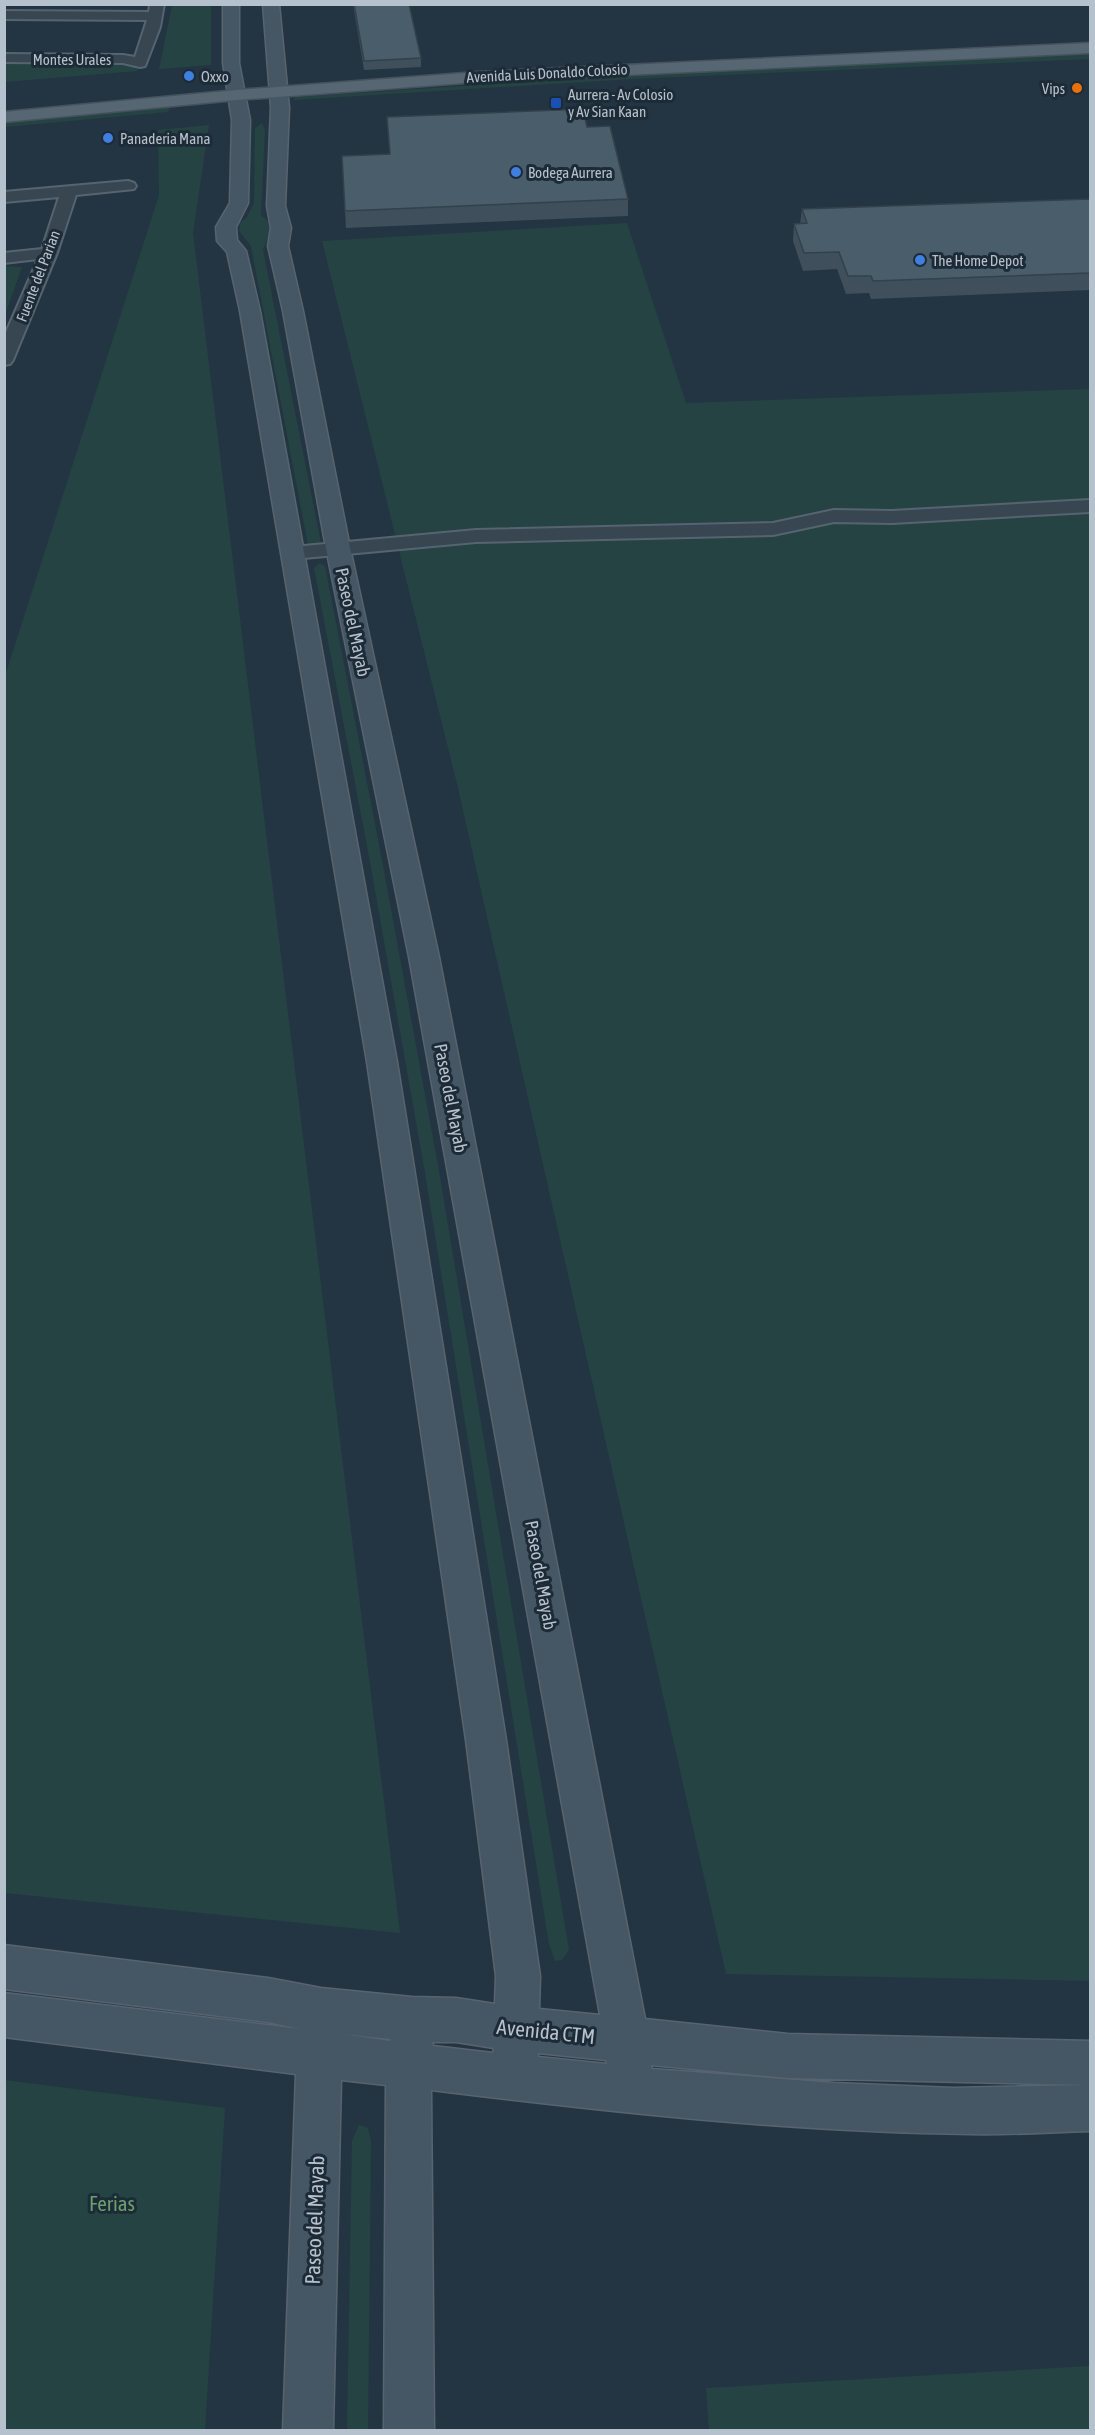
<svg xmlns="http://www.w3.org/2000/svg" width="1095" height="2435" font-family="'Asap Condensed',sans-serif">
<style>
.green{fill:#254343}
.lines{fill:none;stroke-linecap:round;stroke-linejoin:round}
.minor-casing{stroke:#56646f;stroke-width:4}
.secondary-casing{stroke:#56646f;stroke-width:3}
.primary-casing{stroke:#45525e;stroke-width:3}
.minor{fill:#384652;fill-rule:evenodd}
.secondary{fill:#455665;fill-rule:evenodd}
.primary{fill:#566672;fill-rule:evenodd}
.wall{fill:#3f505c}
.building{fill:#495d6b;stroke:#33414b;stroke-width:1.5}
.shop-dot{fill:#3f7fe0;stroke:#1d2b37;stroke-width:2}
.food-dot{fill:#e8710a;stroke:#1d2b37;stroke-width:2}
.transit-dot{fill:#1a4fb4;stroke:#1d2b37;stroke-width:2}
.labels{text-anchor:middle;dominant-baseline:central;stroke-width:6;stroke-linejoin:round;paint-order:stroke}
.far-street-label{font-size:15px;fill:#b5c1cc;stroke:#1d2b37}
.far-poi-label{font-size:15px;fill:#b5c1cc;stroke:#1d2b37;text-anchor:start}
.street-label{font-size:18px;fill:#b5c1cc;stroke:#1d2b37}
.near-street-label{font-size:21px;fill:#b5c1cc;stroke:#1d2b37}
.near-park-label{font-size:21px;fill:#6a9f6e;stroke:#1d2b37}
</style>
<rect width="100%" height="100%" fill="#233543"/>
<g class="green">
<path d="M172,5H211V65L159,69Z"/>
<path d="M1090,54V59L632,79L294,100L295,97L312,96L658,73Z"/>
<path d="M5,60H109L136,67L138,71L5,82Z"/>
<path d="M166,107L171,109L167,112L5,127V122Z"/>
<path d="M262,123L265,130L261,215L268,221L271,228L263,250L321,543L314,546L308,545L251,246L239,231L240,223L247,217L254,203L255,128Z"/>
<path d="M209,125L193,233L400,1933L5,1893V676L159,195L158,130Z"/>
<path d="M627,223L686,403L1090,389V1981L726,1974L457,784L322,241Z"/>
<path d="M5,266L22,267L5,315L4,266Z"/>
<path d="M319,563L325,566L382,860L439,1171L569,1950L562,1960L555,1961L549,1944L425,1173L370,862L314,568Z"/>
<path d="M4,2080L225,2108L205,2430H5Z"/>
<path d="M359,2125L368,2128L371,2141L368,2430H347L352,2141Z"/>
<path d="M1090,2366V2430H709L706,2388Z"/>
</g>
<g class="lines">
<defs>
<g id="minor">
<path d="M150,4H164L160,27L145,66L140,67L123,63L4,62V54L123,55L135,57L147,20L4,19V11L149,12Z"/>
<path d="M128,181L134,183L136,186L134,189L76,195L57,253L13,360L10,364L4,365V337L38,259L4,263V253L42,249L59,197L4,202V192Z"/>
<path d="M1090,500V512L892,523L834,522L773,535L476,542L293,559L286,557L283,553L286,549L293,547L476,530L773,523L834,510L892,511Z"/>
</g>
<path id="secondary" d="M223,4H239V63L250,120L248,203L236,227L237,240L246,251L260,311L397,1062L506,1740L540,1976L539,2009L600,2015L409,957L326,548L283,311L268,246L271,228L267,206L271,108L263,4H279L289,108L285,206L291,228L288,246L303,311L350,548L439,957L645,2019L788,2034L1090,2041V2131C1051,2132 1011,2135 971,2134C791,2132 610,2112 431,2090L434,2430H384L386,2085L341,2080L333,2430H283L296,2074L4,2037V1993L300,2029L268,2022L4,1989V1945L268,1978L321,1988L412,1997L456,1998L495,2004L496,1976L466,1740L367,1062L240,311L227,252L217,241L216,227L230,203L232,120L223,63ZM342,2034L391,2039L390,2041ZM432,2042H456L494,2048L493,2053L433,2046ZM538,2053L606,2060L607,2064L538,2057ZM651,2065L788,2078L1089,2085L953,2088L834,2083L652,2069Z"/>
<path id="primary" d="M1090,43V53L478,82L237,100L4,122V112L237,90L478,72Z"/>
</defs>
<use href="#minor" class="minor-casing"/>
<use href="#secondary" class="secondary-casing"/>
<use href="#primary" class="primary-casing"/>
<use href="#minor" class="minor"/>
<use href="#secondary" class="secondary"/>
<use href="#primary" class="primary"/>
</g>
<g class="wall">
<path d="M353,4H409L421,58V67L364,70Z"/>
<path d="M587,127L628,199V216L346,228L345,211L390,154Z"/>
<path d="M1090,199V290L871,299L869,293L846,294L837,269L803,271L793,241L794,224H800L802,209Z"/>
</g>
<g class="building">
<path d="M354,4H409L421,58L364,61Z"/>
<path d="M583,109L587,127L610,126L628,199L345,211L342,156L390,154L387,117Z"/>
<path d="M1090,199V273L873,281L871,276H848L839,252L804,253L794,224L807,223L802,209Z"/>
</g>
<g class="shop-dot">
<circle cx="189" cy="76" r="6"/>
<circle cx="108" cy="138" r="6"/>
<circle cx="516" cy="172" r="6"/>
<circle cx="920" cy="260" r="6"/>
</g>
<circle class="food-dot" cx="1077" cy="88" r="6"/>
<rect class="transit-dot" x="550" y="97" width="12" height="12" rx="3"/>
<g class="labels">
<g class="far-street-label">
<text x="72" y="59">Montes Urales</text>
<text transform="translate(547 73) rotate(-3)">Avenida Luis Donaldo Colosio</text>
<text transform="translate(38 276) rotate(-69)">Fuente del Parian</text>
</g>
<g class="far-poi-label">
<text x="201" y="76">Oxxo</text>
<text x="1065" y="88" text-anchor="end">Vips</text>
<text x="568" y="94">Aurrera - Av Colosio<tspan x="568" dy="17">y Av Sian Kaan</tspan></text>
<text x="120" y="138">Panaderia Mana</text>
<text x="528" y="172">Bodega Aurrera</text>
<text x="932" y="260">The Home Depot</text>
</g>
<g class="street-label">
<text transform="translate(353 622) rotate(78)">Paseo del Mayab</text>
<text transform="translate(451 1098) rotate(79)">Paseo del Mayab</text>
<text transform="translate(541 1575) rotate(80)">Paseo del Mayab</text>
</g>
<g class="near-street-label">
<text transform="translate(546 2031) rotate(6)">Avenida CTM</text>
<text transform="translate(314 2220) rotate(-88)">Paseo del Mayab</text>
</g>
<g class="near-park-label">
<text x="112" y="2203">Ferias</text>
</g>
</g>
<rect width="1095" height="2435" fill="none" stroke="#b5c1cc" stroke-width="12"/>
</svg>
